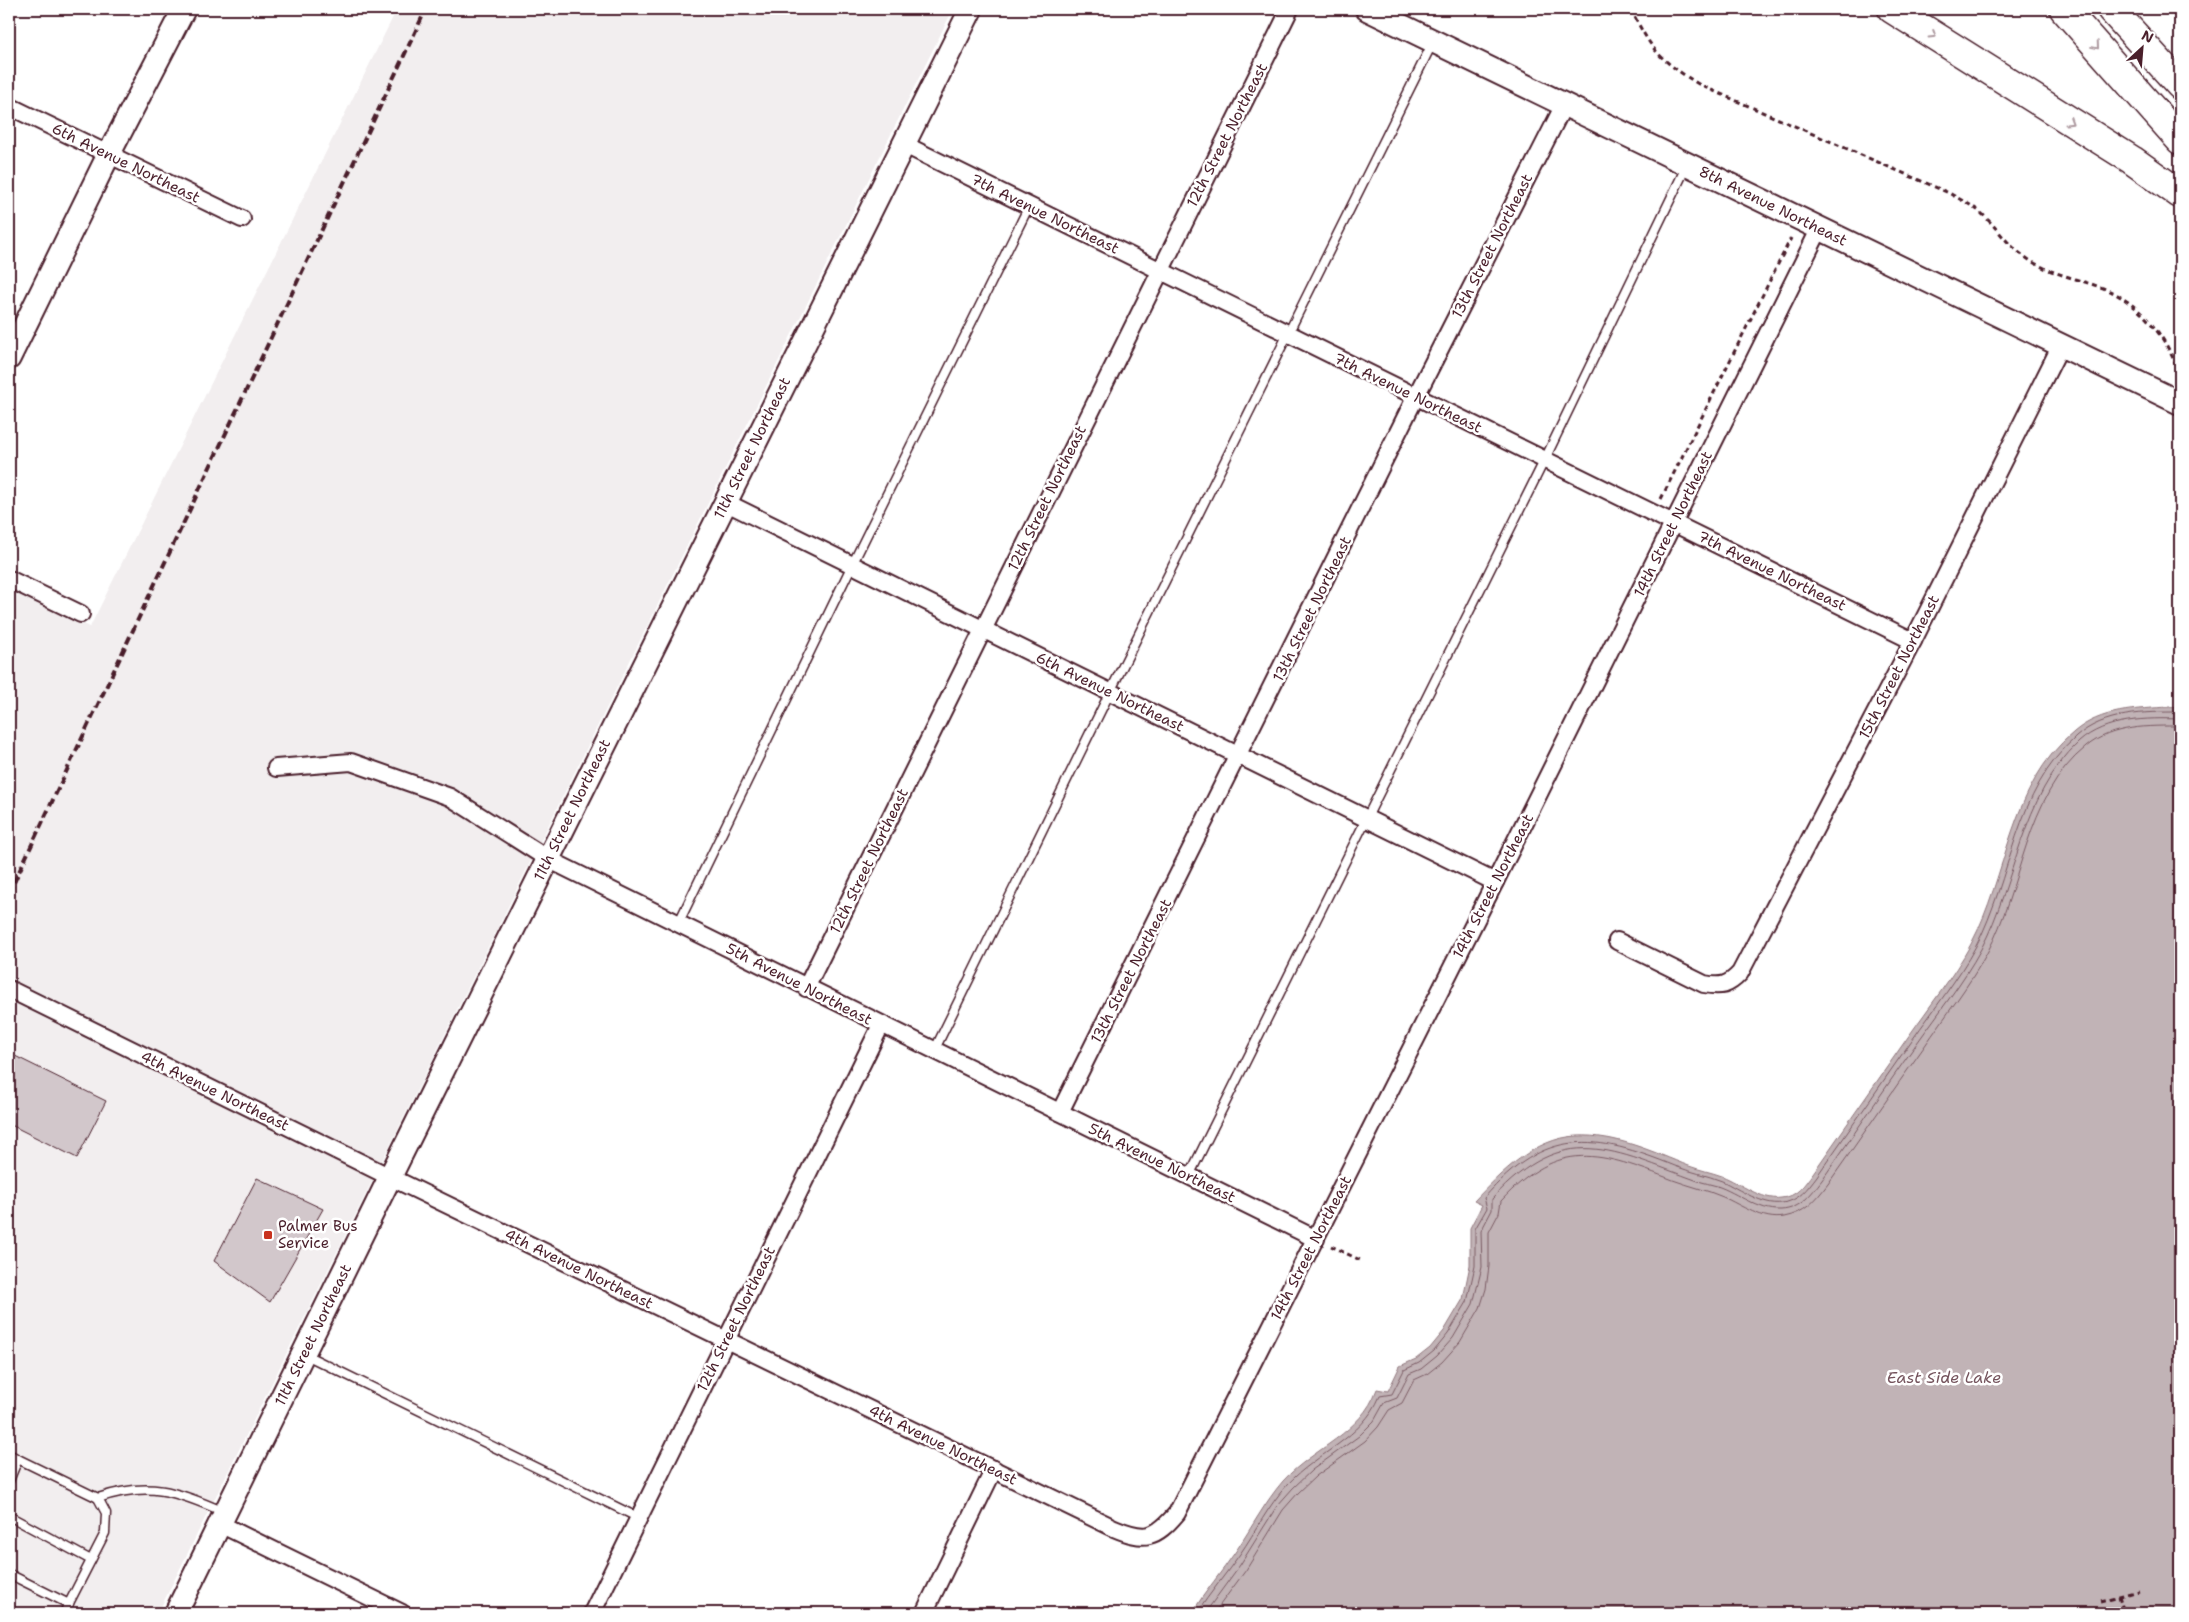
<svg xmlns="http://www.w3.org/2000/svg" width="2189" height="1622" font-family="'Shantell Sans',sans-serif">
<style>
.built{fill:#f2eeef}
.water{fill:#c1b3b6;stroke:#91787e}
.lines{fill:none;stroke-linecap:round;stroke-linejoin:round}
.shore{stroke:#7a5a63;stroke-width:1}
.building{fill:#d2c7cb;stroke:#4a1f2b}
.lane-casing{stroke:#4a1f2b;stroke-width:11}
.street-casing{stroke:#4a1f2b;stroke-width:20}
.secondary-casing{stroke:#4a1f2b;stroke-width:26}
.highway-casing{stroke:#4a1f2b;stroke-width:31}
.path{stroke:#4a1f2b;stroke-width:3;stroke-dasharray:5 4;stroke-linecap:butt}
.lane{stroke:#fff;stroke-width:8}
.street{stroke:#fff;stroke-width:16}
.secondary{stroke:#fff;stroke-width:22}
.highway{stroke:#fff;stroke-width:28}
.rail{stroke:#4a1f2b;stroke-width:4;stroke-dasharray:8 4;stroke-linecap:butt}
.oneway{stroke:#ae9aa0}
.poi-dot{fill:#c8321e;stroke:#fff;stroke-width:2}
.labels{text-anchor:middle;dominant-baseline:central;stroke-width:5;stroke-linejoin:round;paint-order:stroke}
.street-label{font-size:15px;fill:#4a1f2b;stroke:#fff}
.poi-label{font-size:15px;fill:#4a1f2b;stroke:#fff;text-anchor:start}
.water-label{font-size:16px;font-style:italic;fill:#74535c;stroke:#fff}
</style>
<rect width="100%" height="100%" fill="#fff"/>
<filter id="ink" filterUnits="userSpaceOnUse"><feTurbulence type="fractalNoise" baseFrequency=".02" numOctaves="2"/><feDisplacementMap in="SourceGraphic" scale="10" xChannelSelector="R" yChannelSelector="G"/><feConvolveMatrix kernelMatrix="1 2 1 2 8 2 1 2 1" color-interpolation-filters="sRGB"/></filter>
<g filter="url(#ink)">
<path class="built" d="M397,9H953L158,1613H9V587L90,627Z"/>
<path class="water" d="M2170,707L2180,708V1613H1192C1205,1591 1222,1572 1236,1551C1252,1527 1265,1502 1283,1481C1314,1447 1361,1434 1377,1389L1388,1391L1400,1366L1416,1359L1430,1348L1444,1331L1463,1299L1470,1265V1228L1482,1205L1474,1201C1501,1173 1534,1138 1577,1136C1616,1134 1653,1152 1689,1166C1700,1170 1711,1172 1722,1176C1740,1183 1762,1201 1781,1198C1797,1197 1804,1185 1813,1173C1845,1128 1876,1082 1908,1037C1929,1007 1953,977 1971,944C2008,875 2009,785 2074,732C2101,709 2136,709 2170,707Z"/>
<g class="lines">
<g class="shore">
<path d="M1197,1613C1210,1593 1226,1574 1240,1554C1256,1531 1268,1506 1287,1485C1317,1452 1362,1439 1380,1396L1392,1394L1404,1370L1419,1363L1434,1351L1448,1334L1467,1302L1475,1266V1229L1487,1208L1484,1198C1546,1127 1594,1133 1675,1166C1690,1172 1707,1175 1722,1181C1739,1189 1763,1206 1782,1203C1799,1201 1807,1189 1817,1176C1849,1131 1880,1085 1912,1040C1934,1009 1958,979 1976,946C2012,878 2014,791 2076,737C2104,712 2145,712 2180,712"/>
<path d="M1205,1613L1240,1565L1277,1506L1293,1488L1312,1470L1359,1436L1374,1421L1384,1403L1397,1398L1409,1374L1421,1369L1437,1356L1453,1338L1473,1304L1482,1267L1481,1231L1492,1210V1199C1565,1120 1612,1150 1698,1181C1704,1183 1711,1184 1717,1186C1738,1193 1758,1211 1781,1210C1801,1209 1811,1194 1822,1180C1854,1134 1885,1088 1917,1043C1939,1012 1963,982 1981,949C2017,881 2020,797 2079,742C2106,718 2147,718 2180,719"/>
<path d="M1214,1613L1246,1570L1283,1510L1298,1493L1316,1476L1365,1441L1378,1427L1389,1410L1402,1403L1414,1380L1427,1374L1442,1362L1460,1342L1480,1308L1486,1289L1489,1266V1232L1499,1213L1501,1201C1560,1138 1600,1152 1673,1180C1689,1186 1707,1190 1723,1197C1741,1205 1763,1221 1784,1217C1805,1213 1815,1201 1828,1184C1860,1139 1891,1093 1924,1047C1945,1016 1969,986 1987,953C2023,887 2024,797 2086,747C2112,725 2149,726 2180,726"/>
</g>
</g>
<g class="building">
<path d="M9,1053L106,1101L77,1158L9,1124Z"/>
<path d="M257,1178L323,1209L270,1302L214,1261Z"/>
</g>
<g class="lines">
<defs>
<g id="lane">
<path d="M678,924L852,565L1029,206"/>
<path d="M934,1051L1110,692L1433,42"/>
<path d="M1189,1176L1545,459L1686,167"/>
<path d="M306,1355L639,1518"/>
<path d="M9,1454L18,1459"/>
<path d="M9,1481L18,1459L98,1498C148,1481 177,1491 224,1512"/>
<path d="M9,1516L91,1560"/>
<path d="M9,1574L69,1604"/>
<path d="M64,1613L105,1533L106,1513L98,1498"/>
</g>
<g id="street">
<path d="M9,106L242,219"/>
<path d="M903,144L1913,641"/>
<path d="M725,502L1495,882"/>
<path d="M9,579L81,614"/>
<path d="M276,768L351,762L450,797L548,859L1316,1239"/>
<path d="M1617,941L1704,984C1721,987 1728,986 1740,973L1913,641L2061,345"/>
<path d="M806,988L1290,9"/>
<path d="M9,989L390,1177L1114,1528C1145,1541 1155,1539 1177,1513L1495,882L1820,228"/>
<path d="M1060,1112L1416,396L1564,105"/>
<path d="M220,1524L402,1613"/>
<path d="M592,1613L881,1025"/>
<path d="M924,1613L994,1469"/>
</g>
<g id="secondary">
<path d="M1367,9L2180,403"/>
<path d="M9,358L109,154L184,9"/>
<path d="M176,1613L390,1177L971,9"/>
</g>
<g id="highway">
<path d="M1892,9L2132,160L2180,194"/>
<path d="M2064,9L2180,140"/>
<path d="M2111,9L2180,85"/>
</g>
</defs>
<use href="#lane" class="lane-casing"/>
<use href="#street" class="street-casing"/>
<use href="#secondary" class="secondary-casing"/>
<use href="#highway" class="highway-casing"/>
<g class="path">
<path d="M1317,9H1322"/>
<path d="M1631,9C1652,52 1660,60 1700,85L1949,193C1959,199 1970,204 1979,211C1995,225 2007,245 2025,257C2047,273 2075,278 2100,287C2138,300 2171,340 2180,379"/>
<path d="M1661,499L1791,238"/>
<path d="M1331,1246L1362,1261"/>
<path d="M2119,1596L2124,1613"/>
<path d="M2101,1601L2138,1591"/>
</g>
<use href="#lane" class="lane"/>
<use href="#street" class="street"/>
<use href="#secondary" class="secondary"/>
<use href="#highway" class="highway"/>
<path class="rail" d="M9,893L426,9"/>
</g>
<defs><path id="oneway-chevron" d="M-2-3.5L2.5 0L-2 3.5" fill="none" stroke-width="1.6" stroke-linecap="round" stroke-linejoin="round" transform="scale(1.25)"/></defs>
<g class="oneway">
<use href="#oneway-chevron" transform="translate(1933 35) rotate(32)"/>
<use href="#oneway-chevron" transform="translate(2096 46) rotate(50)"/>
<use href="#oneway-chevron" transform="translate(2070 122) rotate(32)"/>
</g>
</g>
<rect class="poi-dot" x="263" y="1230" width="10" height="10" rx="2.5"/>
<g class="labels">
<g class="street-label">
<text transform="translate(1227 135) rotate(-63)">12th Street Northeast</text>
<text transform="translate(126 163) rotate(26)">6th Avenue Northeast</text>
<text transform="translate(1773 206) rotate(26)">8th Avenue Northeast</text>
<text transform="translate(1045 214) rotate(26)">7th Avenue Northeast</text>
<text transform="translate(1492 246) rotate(-63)">13th Street Northeast</text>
<text transform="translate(1408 393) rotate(26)">7th Avenue Northeast</text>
<text transform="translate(752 448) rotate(-64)">11th Street Northeast</text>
<text transform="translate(1047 498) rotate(-64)">12th Street Northeast</text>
<text transform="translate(1673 524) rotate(-64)">14th Street Northeast</text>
<text transform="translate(1772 571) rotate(26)">7th Avenue Northeast</text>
<text transform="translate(1312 609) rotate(-64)">13th Street Northeast</text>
<text transform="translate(1899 667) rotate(-63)">15th Street Northeast</text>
<text transform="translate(1110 692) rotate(26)">6th Avenue Northeast</text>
<text transform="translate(572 810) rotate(-64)">11th Street Northeast</text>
<text transform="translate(869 861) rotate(-64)">12th Street Northeast</text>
<text transform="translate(1493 886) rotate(-63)">14th Street Northeast</text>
<text transform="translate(1131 971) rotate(-63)">13th Street Northeast</text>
<text transform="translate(799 984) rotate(27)">5th Avenue Northeast</text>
<text transform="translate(215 1091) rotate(26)">4th Avenue Northeast</text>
<text transform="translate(1162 1163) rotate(26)">5th Avenue Northeast</text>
<text transform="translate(1311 1248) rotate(-63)">14th Street Northeast</text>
<text transform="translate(579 1269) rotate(26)">4th Avenue Northeast</text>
<text transform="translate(736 1319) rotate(-64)">12th Street Northeast</text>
<text transform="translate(313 1335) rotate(-64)">11th Street Northeast</text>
<text transform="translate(943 1445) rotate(26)">4th Avenue Northeast</text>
</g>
<g class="poi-label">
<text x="278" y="1226">Palmer Bus<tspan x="278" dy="17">Service</tspan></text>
</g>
<g class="water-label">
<text x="1944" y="1377">East Side Lake</text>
</g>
</g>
<rect width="2189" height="1622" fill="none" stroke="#fff" stroke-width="30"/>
<rect x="15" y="15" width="2159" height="1592" fill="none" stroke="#4a1f2b" stroke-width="2" filter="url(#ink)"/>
<g transform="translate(2142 48) rotate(26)" stroke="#ffffff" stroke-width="4" paint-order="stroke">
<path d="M0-4L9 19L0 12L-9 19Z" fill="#4a1f2b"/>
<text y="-8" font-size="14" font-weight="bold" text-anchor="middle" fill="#4a1f2b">N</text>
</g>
</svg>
